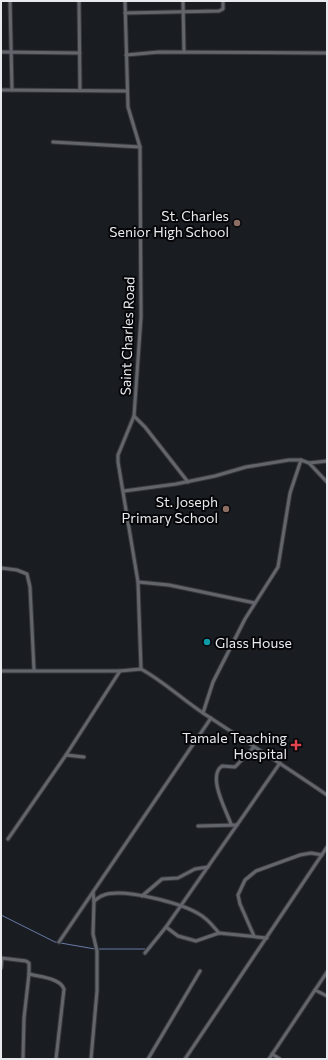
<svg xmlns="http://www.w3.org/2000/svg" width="328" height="1060" font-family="Commissioner,sans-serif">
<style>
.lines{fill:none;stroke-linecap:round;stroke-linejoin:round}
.stream{stroke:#697ba7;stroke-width:1}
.street-casing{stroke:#37383c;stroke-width:5}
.street{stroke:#62666c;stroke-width:3}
.education-dot{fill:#8d6e63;stroke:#060608;stroke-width:1.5}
.culture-dot{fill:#0f9aa8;stroke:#060608;stroke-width:1.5}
.health-dot{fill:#e0444e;stroke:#060608;stroke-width:1.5}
.labels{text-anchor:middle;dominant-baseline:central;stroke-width:4;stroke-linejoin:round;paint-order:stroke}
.poi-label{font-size:14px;fill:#e8eaed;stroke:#060608;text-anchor:end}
.street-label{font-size:14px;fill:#e8eaed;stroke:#060608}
</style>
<rect width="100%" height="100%" fill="#191c21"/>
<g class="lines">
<g class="stream">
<path d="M1,915L55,942L95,949"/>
<path d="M98,949H145"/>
</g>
<defs>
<g id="street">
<path d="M10,1L12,90"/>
<path d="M79,1L80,89"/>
<path d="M125,1L128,107L140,147L141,317L134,416L118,455V462L138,582L141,669"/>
<path d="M183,1L184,52"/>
<path d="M125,13L219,11L223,9V1"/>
<path d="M1,52L80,53"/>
<path d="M126,55L159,52L327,53"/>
<path d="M1,90L127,91"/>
<path d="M53,142L140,147"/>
<path d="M134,416L145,427L188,482"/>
<path d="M309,463L327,482"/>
<path d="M124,491L176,484L215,476L246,467L289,460H301L309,463L327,461"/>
<path d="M1,568L17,570L27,574L30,587L34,670"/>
<path d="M138,582L169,585L255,603"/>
<path d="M1,671H120L141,669C163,681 182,699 203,713C244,740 286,767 327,795"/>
<path d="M203,713L213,682L245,619L278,567L290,493L301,460"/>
<path d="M66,755L84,757"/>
<path d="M231,824C226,810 207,776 222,766L235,767L254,747"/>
<path d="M198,826L237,825"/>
<path d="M8,839L66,755L120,671"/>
<path d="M142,896L162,879L178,878L195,869L208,867"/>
<path d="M94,901C97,899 100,896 104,895C124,888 181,903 199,914C207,918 213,926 219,933"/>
<path d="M166,927L178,936L196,941L219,933L267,938"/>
<path d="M254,936L240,904L238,895L245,880L256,871L300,855L311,853L322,855"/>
<path d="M59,942L211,718"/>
<path d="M145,953L166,927L280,763"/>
<path d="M1,958L26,961L29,963V974L24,1018L23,1059"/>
<path d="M1,968L2,959"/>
<path d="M29,974C40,977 60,978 64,989L56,1059"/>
<path d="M315,990L327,996"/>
<path d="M272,1054L280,1059"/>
<path d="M91,1059L97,991V951L93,934L94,901L93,892"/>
<path d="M148,1059L200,971"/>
<path d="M185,1059L327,847"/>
<path d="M269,1059L327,972"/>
</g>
</defs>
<use href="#street" class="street-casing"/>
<use href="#street" class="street"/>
</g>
<g class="education-dot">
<circle cx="237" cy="223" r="4"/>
<circle cx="226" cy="509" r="4"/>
</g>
<circle class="culture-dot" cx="207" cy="642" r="4"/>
<path class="health-dot" d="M294 739h4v4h4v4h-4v4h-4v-4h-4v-4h4z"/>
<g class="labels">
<g class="poi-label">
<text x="229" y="215">St. Charles<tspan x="229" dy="16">Senior High School</tspan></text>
<text x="218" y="501">St. Joseph<tspan x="218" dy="16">Primary School</tspan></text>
<text x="215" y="642" text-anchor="start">Glass House</text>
<text x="287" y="737">Tamale Teaching<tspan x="287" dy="16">Hospital</tspan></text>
</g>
<g class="street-label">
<text transform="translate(127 336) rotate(-88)">Saint Charles Road</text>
</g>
</g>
<rect width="328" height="1060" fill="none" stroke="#e8eaed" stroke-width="4"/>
</svg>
